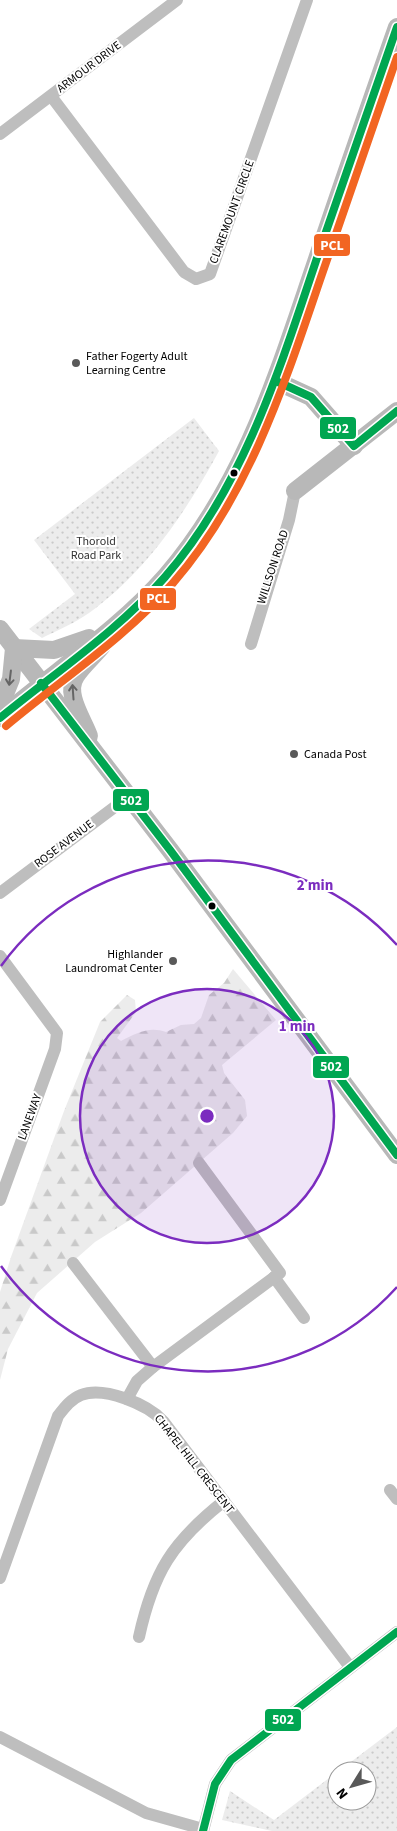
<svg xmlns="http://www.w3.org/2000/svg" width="397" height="1831" font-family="'Source Sans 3',sans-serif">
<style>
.forest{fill:url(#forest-firs)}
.park{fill:url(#park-dots)}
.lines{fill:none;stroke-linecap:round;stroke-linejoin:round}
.street{stroke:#bebebe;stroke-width:12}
.secondary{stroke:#b8b8b8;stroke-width:18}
.bus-1-casing{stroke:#fff;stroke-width:11}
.bus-2-casing{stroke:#fff;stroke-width:11}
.bus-1{stroke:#00a651;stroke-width:8}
.bus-2{stroke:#f26522;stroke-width:8}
.oneway{stroke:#656565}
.ring{fill:none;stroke:#7b2cbf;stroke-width:2.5}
.poi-dot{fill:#595959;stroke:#fff;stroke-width:2}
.bus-dot{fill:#000;stroke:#fff;stroke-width:2}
.labels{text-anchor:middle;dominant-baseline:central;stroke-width:4;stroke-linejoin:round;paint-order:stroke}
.street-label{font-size:12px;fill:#000;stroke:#fff}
.poi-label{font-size:12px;fill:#000;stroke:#fff;text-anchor:start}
.park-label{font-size:12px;fill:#333;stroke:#fff}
.centre{fill:#7b2cbf;stroke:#fff;stroke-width:2.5}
.ring-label{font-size:15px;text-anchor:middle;font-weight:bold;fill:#7b2cbf;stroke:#fff;stroke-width:4;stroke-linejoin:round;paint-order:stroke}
.line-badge{stroke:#fff;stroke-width:2}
.badge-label{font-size:14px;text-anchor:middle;font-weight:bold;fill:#fff}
</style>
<defs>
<pattern id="forest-firs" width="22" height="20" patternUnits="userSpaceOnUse" patternTransform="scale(1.25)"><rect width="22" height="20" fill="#ececec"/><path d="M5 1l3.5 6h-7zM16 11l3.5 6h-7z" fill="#c9c9c9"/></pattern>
<pattern id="park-dots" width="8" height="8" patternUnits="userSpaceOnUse" patternTransform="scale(1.25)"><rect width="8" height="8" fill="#ececec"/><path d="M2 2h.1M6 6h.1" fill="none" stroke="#c9c9c9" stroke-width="1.8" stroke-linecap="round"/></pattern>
</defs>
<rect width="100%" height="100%" fill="#fff"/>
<path class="forest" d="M233,969L276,1020L222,1065L224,1073L245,1100L247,1116L233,1133L141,1213L95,1242L37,1293L8,1349L0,1380V1292L11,1257L64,1111L100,1022L127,995L135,1000L136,1012L117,1038L121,1041C137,1033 149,1026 166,1032L181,1025L194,1024L201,1018L209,995L224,983Z"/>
<g class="park">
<path d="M194,418L219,451C186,512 146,572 89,613C75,623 58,630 42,638L29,629L75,594L34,540Z"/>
<path d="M397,1727V1831H272L222,1820L230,1791L274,1820L337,1772V1801H367V1771H339Z"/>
</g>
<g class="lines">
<g class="street">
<path d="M51,96L184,272L196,279L210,274L307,0"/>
<path d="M0,134L177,0"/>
<path d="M251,644L289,520L295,491"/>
<path d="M0,893L128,797"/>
<path d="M0,956L57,1033L55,1049L0,1200"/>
<path d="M73,1263L153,1367"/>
<path d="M274,1277L304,1318"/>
<path d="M127,1399L137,1381L153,1367L280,1273L199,1163"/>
<path d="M390,1490L397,1499"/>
<path d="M0,1578L58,1416C65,1407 71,1399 81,1395C104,1386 147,1404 163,1421L350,1667"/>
<path d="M139,1637C153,1573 172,1542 224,1501"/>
<path d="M0,1737L146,1813L203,1829"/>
<path d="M203,1831L215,1784L231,1760L397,1632"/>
</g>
<g class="secondary">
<path d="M276,381L311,397L354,446"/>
<path d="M295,491L397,411"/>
<path d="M0,629L170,850L397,1155"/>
<path d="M0,706L11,679L14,648L54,650L89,638"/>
<path d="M0,718C55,671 118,631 166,576C244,485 276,379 314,268C341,187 369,107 397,27"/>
<path d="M89,736C83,719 64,693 76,676C83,665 94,656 102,646"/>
</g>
<defs>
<g id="bus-1">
<path d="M276,381L311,397L354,446L397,411"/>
<path d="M41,683L170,850L397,1155"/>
<path d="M0,718C56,672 118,631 165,577C245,485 281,365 319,252C345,177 371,102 397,27"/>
<path d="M203,1831L215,1784L231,1760L397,1632"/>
</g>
<path id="bus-2" d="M6,726C62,679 125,638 173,583C248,497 284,386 320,280C346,206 371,131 397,57"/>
</defs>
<use href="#bus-1" class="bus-1-casing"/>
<use href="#bus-2" class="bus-2-casing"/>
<use href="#bus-1" class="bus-1"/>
<use href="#bus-2" class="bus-2"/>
</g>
<defs><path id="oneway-shaft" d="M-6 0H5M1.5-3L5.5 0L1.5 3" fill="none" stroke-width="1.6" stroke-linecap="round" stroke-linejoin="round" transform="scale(1.25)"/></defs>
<g class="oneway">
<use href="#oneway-shaft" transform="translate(10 678) rotate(97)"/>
<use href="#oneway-shaft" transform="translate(73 692) rotate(-94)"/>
</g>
<circle cx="207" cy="1116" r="127" fill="#7b2cbf" fill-opacity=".12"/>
<g class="ring">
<circle cx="207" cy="1116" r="127"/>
<path d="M397 1287A255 255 0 0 1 1 1266M1 966A255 255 0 0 1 397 945"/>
</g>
<g class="poi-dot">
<circle cx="76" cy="363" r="5"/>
<circle cx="294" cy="754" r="5"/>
<circle cx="173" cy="961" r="5"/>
</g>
<g class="bus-dot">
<circle cx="234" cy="473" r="4.5"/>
<circle cx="212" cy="906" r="4.5"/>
</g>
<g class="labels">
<g class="street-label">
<text transform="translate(89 67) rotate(-37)">ARMOUR DRIVE</text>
<text transform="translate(232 212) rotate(-70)">CLAREMOUNT CIRCLE</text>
<text transform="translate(273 567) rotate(-72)">WILLSON ROAD</text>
<text transform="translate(64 844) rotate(-37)">ROSE AVENUE</text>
<text transform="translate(30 1117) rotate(-70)">LANEWAY</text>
<text transform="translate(194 1464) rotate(52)">CHAPEL HILL CRESCENT</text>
</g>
<g class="poi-label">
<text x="86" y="356">Father Fogerty Adult<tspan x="86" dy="14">Learning Centre</tspan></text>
<text x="304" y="754">Canada Post</text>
<text x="163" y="954" text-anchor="end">Highlander<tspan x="163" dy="14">Laundromat Center</tspan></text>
</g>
<g class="park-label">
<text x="96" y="541">Thorold<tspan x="96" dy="14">Road Park</tspan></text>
</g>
</g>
<circle cx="207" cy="1116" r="8" class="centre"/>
<g class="ring-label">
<text x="315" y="890">2 min</text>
<text x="297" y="1031">1 min</text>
</g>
<g class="line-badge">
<rect x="313" y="233" width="38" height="24" rx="5" fill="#f26522"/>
<rect x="319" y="416" width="38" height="24" rx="5" fill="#00a651"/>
<rect x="139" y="587" width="38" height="24" rx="5" fill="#f26522"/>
<rect x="112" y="788" width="38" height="24" rx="5" fill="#00a651"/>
<rect x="312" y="1055" width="38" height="24" rx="5" fill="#00a651"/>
<rect x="264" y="1708" width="38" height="24" rx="5" fill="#00a651"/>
</g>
<g class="badge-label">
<text x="332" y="250">PCL</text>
<text x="338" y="433">502</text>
<text x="158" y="603">PCL</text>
<text x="131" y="805">502</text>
<text x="331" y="1071">502</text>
<text x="283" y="1724">502</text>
</g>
<g transform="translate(352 1786) rotate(233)"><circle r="24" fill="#ffffff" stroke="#999999"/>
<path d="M0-4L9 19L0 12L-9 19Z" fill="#595959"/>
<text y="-8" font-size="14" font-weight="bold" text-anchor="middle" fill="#000000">N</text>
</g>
</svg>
